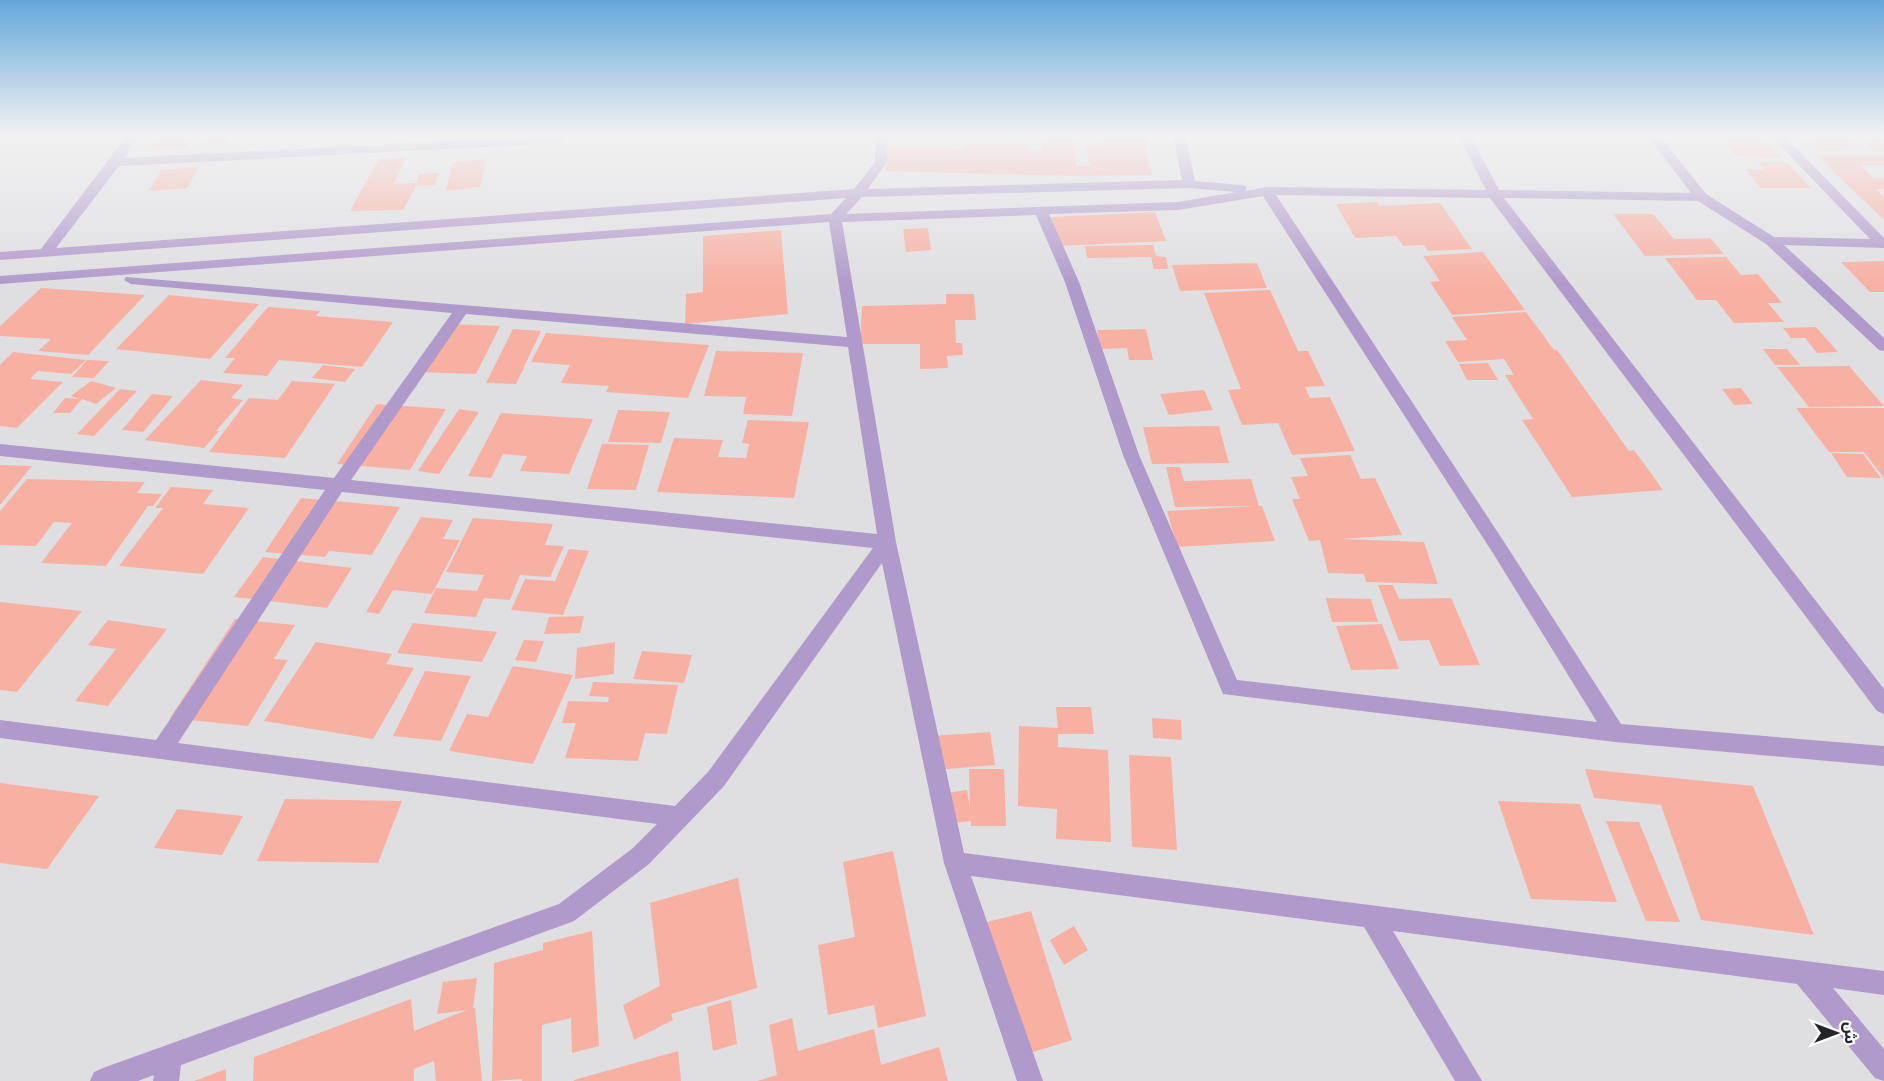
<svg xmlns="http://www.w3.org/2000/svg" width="1884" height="1081" font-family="'Source Sans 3','Noto Sans Arabic',sans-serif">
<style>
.building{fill:#f8b0a2}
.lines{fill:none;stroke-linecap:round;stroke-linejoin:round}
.minor{fill:#b099cb;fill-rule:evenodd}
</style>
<rect width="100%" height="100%" fill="#dfdfe2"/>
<g class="building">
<path d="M161,135H195L185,148H149Z"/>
<path d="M209,135H232L227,144L203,146Z"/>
<path d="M892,135H949V142L892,141Z"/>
<path d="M951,135H1074L1076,166H1090L1086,146L1138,145L1102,144L1101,135H1146L1148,145H1144L1152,175L1077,176L885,171L889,147L965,149L966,143L1027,145V150L1042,151V141L951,137Z"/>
<path d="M1322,135H1371L1374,142L1324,141Z"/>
<path d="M1719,135L1762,136L1780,157L1736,156Z"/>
<path d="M1794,135H1843L1854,147H1839L1843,151H1819L1812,143H1801Z"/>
<path d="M1857,135H1884V152H1874Z"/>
<path d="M1816,155H1884V165H1860L1873,178H1884V189H1876L1884,197V220Z"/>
<path d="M406,158L393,184L416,183L419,174L439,173L435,185L416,186L403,210L350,211L379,159Z"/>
<path d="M486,159L480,187L446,191L453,162Z"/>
<path d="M1758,162L1787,163L1811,188H1761L1745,169L1765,170Z"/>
<path d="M199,167L187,188L149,191L161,170Z"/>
<path d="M1377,202L1380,206L1440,203L1472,249L1428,251L1424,245L1403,246L1396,236L1355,238L1336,204Z"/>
<path d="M1155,212L1166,241L1059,246L1051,217Z"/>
<path d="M1613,214H1653L1674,239L1710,238L1724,254L1645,256Z"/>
<path d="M928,228L931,250L906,252L903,229Z"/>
<path d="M781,230L788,314L685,324L686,294L703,292V236Z"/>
<path d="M1153,245L1156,256L1166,257L1168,269H1154L1151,257L1087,258L1085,246Z"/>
<path d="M1483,252L1525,310L1452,315L1430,282L1440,281L1423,256Z"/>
<path d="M1726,257L1741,275L1758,274L1782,303H1768L1784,322L1734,323L1716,300H1697L1665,258Z"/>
<path d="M1884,261V292H1870L1841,262Z"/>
<path d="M1257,263L1267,288L1180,291L1172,265Z"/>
<path d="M41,288L145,295L88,355L38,351L51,339L0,336V326Z"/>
<path d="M1270,290L1298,351H1308L1325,386L1305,387L1310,398L1330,397L1355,451L1292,455L1278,423L1242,425L1228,390L1241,389L1204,293Z"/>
<path d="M946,294H974L976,320H955L956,343H962L963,355L947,356L948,368L920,369V344H860L862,306L946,304Z"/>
<path d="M169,295L259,304L210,359L116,349Z"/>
<path d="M268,307L320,311L316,316L393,322L362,367L279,360L267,376L223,373L235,358H225Z"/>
<path d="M1526,312L1554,350H1557L1629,451L1634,450L1663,490L1572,497L1522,420L1533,419L1505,375H1514L1504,359L1458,362L1445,341L1467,340L1452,317Z"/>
<path d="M445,324L500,326L476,374L418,372Z"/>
<path d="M1816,327L1838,352L1817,353L1805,338H1791L1783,328Z"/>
<path d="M513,329L541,331L516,384L486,383Z"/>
<path d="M1146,329L1153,360H1129L1127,348L1101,349L1097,330Z"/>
<path d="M546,333L709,345L688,398L606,392L609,386L561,383L570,365L531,362Z"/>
<path d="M1763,349H1787L1800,365H1775Z"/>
<path d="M716,351L803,353L792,416L743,414L746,397L704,396Z"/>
<path d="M13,352L86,360L71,374L38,371L30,379L63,382L17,428L0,426V365Z"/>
<path d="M87,360L109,361L94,378L72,377Z"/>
<path d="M1488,363L1498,380H1467L1459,364Z"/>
<path d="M323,365L355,369L345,382L312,378Z"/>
<path d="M1849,366L1884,406L1809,407L1777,367Z"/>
<path d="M201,380L243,385L231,398L243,400L216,431H219L204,448L145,440Z"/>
<path d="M91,381L116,388L96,404L82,399L70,413H53L65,398L79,399L71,396Z"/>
<path d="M292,381L335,384L285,458L209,452L249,398L278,400Z"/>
<path d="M1741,388L1753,404L1734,405L1722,389Z"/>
<path d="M120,389L137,391L94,436L77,434Z"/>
<path d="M1204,390L1213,410L1169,415L1160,394Z"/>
<path d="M152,394L173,396L143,432L122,430Z"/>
<path d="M377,404L446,409L410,470L337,464Z"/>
<path d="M1796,408H1884V478L1864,452H1829Z"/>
<path d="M459,409L479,412L439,474L418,471Z"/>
<path d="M618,410L670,412L661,443L608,442Z"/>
<path d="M501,413L593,419L569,474L520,471L527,456L503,454L491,478L468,476Z"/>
<path d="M748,420L809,422L794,498L657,492L674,438L723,440L718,457L746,458L749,444L742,443Z"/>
<path d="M1219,426L1229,463L1152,464L1143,427Z"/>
<path d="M602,444L649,445L636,490L587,489Z"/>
<path d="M1831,453L1863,454L1881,478L1847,477Z"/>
<path d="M1350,455L1361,479L1375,478L1402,535L1340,539L1424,542L1438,584L1366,582L1364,574L1328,573L1320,540L1309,541L1292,499H1300L1291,477L1308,476L1300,458Z"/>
<path d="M0,465L32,466L0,505Z"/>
<path d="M1166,467H1180L1184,481L1251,479L1259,506H1262L1275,541L1177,547L1167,511L1256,506L1175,507Z"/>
<path d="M27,479L145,482L137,493L162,494L153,506H148L106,566L41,563L72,523L54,522L36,546L0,545V511Z"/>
<path d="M171,487L213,490L203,504L249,508L203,574L119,566L163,508H155Z"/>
<path d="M301,498L400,507L372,555L329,551L325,557L265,552Z"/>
<path d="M421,517L453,520L443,539L460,540L432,594L393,590L379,614L366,612Z"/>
<path d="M473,518L553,524L545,545L564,546L550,577L520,575L510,600L484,598L476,617L424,613L436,588L477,591L484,575L446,572Z"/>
<path d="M569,549L589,551L563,615L511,610L525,579L555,581Z"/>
<path d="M263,557L352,568L327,608L234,597Z"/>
<path d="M1378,585H1393L1399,599L1451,598L1480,665L1440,666L1429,640L1399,641Z"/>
<path d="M1326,598L1371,599L1378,622H1332Z"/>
<path d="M0,602L82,611L17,692L0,690Z"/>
<path d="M584,616L580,633L544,634L549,617Z"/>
<path d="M235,619L295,625L274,659L288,660L248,726L170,718Z"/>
<path d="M108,620L167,629L108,706L75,701L116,649L88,645Z"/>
<path d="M413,623L497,632L482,662L397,653Z"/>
<path d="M1382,624L1399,669L1351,670L1336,626Z"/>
<path d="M524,640L544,641L536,662L515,660Z"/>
<path d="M316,642L392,654L386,664L414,668L373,739L264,721Z"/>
<path d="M615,642L614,674L575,679L577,648Z"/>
<path d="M642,651L692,655L684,683L633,679Z"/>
<path d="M513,666L573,675L533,764L449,751L467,714L488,717Z"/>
<path d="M425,671L471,676L441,741L393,736Z"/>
<path d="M593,682L678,685L667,734L645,733L638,761L565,758L576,723H562L568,701L608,702L609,697L589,696Z"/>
<path d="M1056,707H1091L1094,734H1058V747L1108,750L1111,842L1056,839L1057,809L1018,806L1019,726L1058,728Z"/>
<path d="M1152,718L1181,720L1182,740L1153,738Z"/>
<path d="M990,732L995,765L936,770L932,736Z"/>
<path d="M1129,755L1171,757L1177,850L1132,847Z"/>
<path d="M969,769H1004L1006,826H971V821L946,824L940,794L967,790L970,809Z"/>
<path d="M1585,769L1753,786L1814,935L1701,920L1661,805L1594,798Z"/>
<path d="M0,783L99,796L47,869L0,863Z"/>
<path d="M285,799L402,801L378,863L257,861Z"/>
<path d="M1498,801L1580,804L1617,902L1531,899Z"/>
<path d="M177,809L243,816L222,855L154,848Z"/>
<path d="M1606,821L1639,822L1680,922L1646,921Z"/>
<path d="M893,851L926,1016L878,1028L874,1005L828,1015L818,945L855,937L843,862Z"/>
<path d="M738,878L757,988L671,1014L673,1020L634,1040L623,1005L660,986L650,903Z"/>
<path d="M1031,911L1072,1040L1017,1057L979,924Z"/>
<path d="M1074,926L1088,950L1064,965L1050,940Z"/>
<path d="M592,931L599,1046L572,1053L571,1018L542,1025V1081H522V1079L492,1081L494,963L543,950V943Z"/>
<path d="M477,978L473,1008H475L482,1081H436L434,1061L414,1069V1081H253L254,1057L411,999L414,1031L467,1010L437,1014L443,982Z"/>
<path d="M731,1000L737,1044L713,1051L707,1007Z"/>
<path d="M792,1018L798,1051L874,1029L881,1065L939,1047L948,1081H757L777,1075L769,1025Z"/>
<path d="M678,1051L681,1081H574V1080Z"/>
<path d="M226,1069V1081H194Z"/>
</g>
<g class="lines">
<path class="minor" d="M127,135H139L124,158L562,135L568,139L562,143L119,166L56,248L854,189L875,162L876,135H888L887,162L868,189L1182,180L1173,135H1185L1195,181L1241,185L1246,186V191L1267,187L1486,190L1458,135H1470L1499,190L1691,193L1647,135H1659L1706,194L1774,237L1870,239L1770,135H1783L1884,238V248L1784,245L1884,338V351L1879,350L1766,244L1698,201L1504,198L1884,689V714L1877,711L1490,198L1276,195L1508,548L1621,724L1884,746V766L1615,742L1223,694L1123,455L1065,282L1036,215L842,222L896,542L964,853L1884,971V995L1833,988L1884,1049V1081L1875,1078L1797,984L1393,931L1482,1081H1455L1364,927L971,876L1043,1081H1017L944,863L882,563L724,786L649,864L574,921L181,1065L179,1081H153L154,1075L138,1081H90L94,1072L103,1068L559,904L633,848L657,824L0,738V720L156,740L325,490L0,456V444L334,478L452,313L131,284L124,280L126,277L847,337L829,222L0,284V276L831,214L846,198L0,260V252L41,249ZM1189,188L1236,192L1178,202L846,214L862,197ZM1263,196L1496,558L1597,722L1237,680L1139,455L1079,282L1049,214L1178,210ZM466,314L848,347L877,534L351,480ZM342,492L873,548L708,772L675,806L178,743Z"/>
</g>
<linearGradient id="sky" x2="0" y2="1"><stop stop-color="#65a8db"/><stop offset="0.47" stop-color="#f1f1f2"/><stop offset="1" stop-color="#f1f1f2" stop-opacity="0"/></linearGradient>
<rect width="1884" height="286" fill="url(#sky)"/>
<g transform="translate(1836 1033) rotate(90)" stroke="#ffffff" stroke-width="4.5" paint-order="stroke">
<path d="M0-4.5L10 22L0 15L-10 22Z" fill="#262628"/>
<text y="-9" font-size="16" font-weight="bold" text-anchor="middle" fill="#262628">ش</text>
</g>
</svg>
